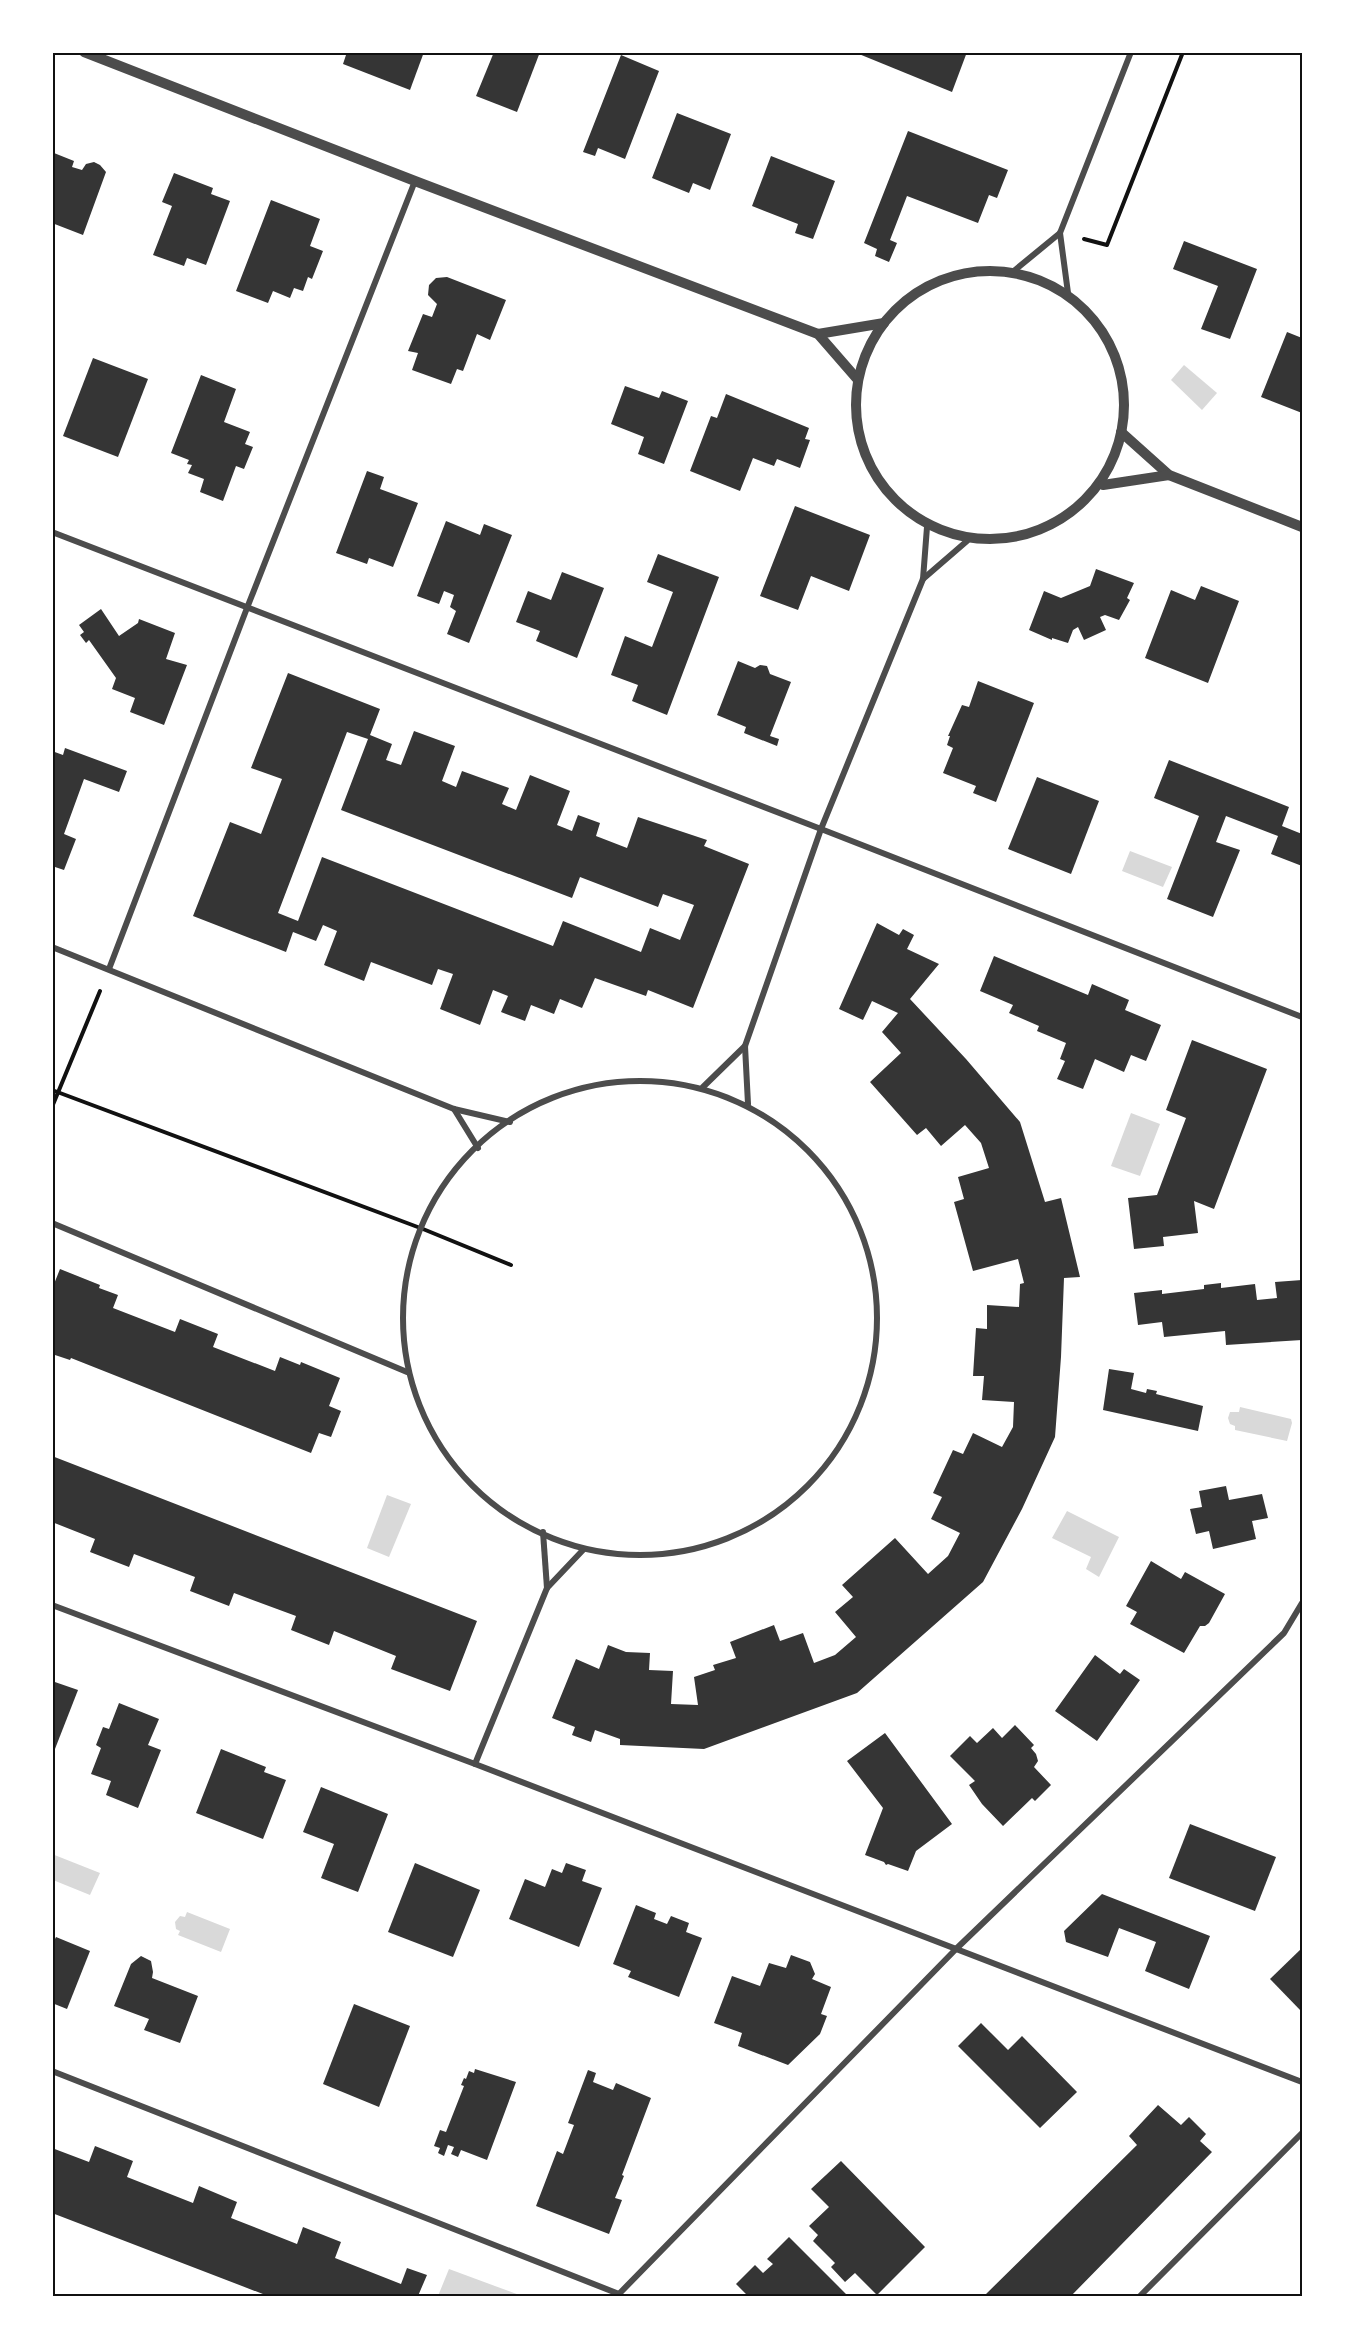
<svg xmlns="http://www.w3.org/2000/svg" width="1355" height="2349" font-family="'Exo 2',sans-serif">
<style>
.water{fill:#d9d9d9}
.building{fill:#353535;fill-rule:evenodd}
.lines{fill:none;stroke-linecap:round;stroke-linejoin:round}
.path{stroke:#111;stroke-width:4}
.minor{stroke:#4c4c4c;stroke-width:6}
.tertiary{stroke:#4c4c4c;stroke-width:10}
.neatline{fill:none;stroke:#111;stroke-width:2}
</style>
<rect width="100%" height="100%" fill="#fff"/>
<g class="water">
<path d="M1184,365L1217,393L1202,410L1171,380Z"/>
<path d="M1130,851L1172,867L1163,887L1122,871Z"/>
<path d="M1131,1113L1160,1124L1140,1176L1111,1166Z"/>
<path d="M1240,1407L1291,1419L1292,1423L1287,1441L1235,1430V1426L1230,1424L1228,1418L1230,1412H1239Z"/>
<path d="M387,1495L411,1504L389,1557L367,1548Z"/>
<path d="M1067,1511L1119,1537L1099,1577L1086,1569L1091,1557L1052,1538Z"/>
<path d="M52,1854L100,1873L90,1895L53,1880Z"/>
<path d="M187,1912L230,1929L221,1952L178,1935L180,1931L176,1929L175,1922L180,1916L185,1917Z"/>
<path d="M449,2269L522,2296H438Z"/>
</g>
<g class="building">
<path d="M347,52H424L410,90L343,64Z"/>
<path d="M494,52H540L517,112L476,96Z"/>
<path d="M854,52H967L952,92Z"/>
<path d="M621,55L659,71L625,159L598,148L595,156L583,152Z"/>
<path d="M677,113L731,134L710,190L693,183L689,193L652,178Z"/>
<path d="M908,131L1008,170L997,198L989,195L978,223L907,196L890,240L897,243L889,262L875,256L877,249L864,243Z"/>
<path d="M54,153L74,161L72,167L82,170L86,164L94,162L100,165L106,172L83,235L52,223Z"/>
<path d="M771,156L835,181L813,239L795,233L798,224L752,206Z"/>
<path d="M174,173L213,188L211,194L230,201L206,265L187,258L184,266L153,255L172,206L162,202Z"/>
<path d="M271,200L320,219L310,246L323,251L312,279L308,277L303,291L294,288L290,298L273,291L268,303L236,291Z"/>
<path d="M1184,241L1257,269L1230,339L1201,329L1218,286L1173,269Z"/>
<path d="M447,277L506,300L490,340L477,334L463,371L457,369L451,384L412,370L418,353L408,351L423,314L432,317L437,304L428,295L429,285L436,278Z"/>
<path d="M1287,332L1302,338V413L1261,397Z"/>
<path d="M93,358L148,379L118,457L63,436Z"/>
<path d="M201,375L236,389L224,422L250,432L245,444L253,447L244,469L236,466L223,501L200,492L204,479L188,473L192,465L187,464L189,460L171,453Z"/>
<path d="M625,386L659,398L662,391L688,401L664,464L638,454L644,437L611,424Z"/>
<path d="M726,394L809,428L805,439L810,440L800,468L777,459L774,466L753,458L740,491L690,471L711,416L717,418Z"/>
<path d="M367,471L384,477L380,489L418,503L393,567L369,558L367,564L336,553Z"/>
<path d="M795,506L870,535L849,591L811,576L798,610L760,596Z"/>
<path d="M446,521L480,535L484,524L512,535L469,643L447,634L456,611L450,607L454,595L444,591L439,604L417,596Z"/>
<path d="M658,554L719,577L667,715L632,701L638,685L611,675L625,636L652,647L673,592L647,582Z"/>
<path d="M1096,569L1134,583L1127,598L1130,600L1119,620L1105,615L1100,617L1106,630L1084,640L1078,627L1073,630L1068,643L1052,638V640L1029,630L1044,591L1061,598L1090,586Z"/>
<path d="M562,572L604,588L577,658L536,641L540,631L516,622L528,591L551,600Z"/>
<path d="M1201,586L1239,601L1208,683L1145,658L1171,590L1195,600Z"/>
<path d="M101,609L119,636L138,623L139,619L175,633L166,659L187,665L164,725L130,712L135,698L112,689L116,678L89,640L86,643L80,635L84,632L79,625Z"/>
<path d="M738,661L755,668L760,665L767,666L770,674L791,682L770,736L779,739L777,746L744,733L746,727L717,715Z"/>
<path d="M288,673L380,709L370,735L392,744L386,760L401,765L414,731L455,746L442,781L456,787L462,771L509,788L502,804L516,810L530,775L570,791L557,825L572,831L578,815L600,823L596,836L627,848L638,817L707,840L704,846L749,864L693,1008L648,990L646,996L595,978L582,1008L560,999L554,1014L531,1005L525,1021L501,1012L508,996L493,990L480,1025L440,1009L453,974L438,969L432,985L371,962L364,981L324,965L337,931L323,925L316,941L293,932L286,952L193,916L230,822L261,834L282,779L251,768ZM347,732L368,739L341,810L572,898L580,877L658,907L663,894L694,905L680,940L650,928L641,952L563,921L553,946L322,857L298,921L278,913Z"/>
<path d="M978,681L1034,703L996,802L973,793L976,786L943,773L953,748L947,745L950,736H948L962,705L969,707Z"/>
<path d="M65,748L127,771L119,792L84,779L64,834L76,839L64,870L52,866V751L63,755Z"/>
<path d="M1169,760L1289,807L1282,826L1302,834V866L1271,854L1278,836L1226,816L1216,842L1240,850L1213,917L1167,899L1199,816L1154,798Z"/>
<path d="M1037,777L1099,801L1071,874L1008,849Z"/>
<path d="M877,923L899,935L903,929L914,935L907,949L939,964L910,999L966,1059L1020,1122L1045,1202L1061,1198L1080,1277L1064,1278L1061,1357L1055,1437L1022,1509L983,1582L857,1693L704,1749L620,1745V1739L595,1730L591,1742L572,1735L575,1727L552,1718L576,1659L599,1669L608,1645L626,1652L650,1653L649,1670L673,1671L671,1704L698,1705L694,1677L715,1670L713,1665L736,1658L730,1642L774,1625L780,1641L803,1633L814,1663L835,1655L856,1637L835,1612L853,1597L842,1585L895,1538L928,1574L948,1556L960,1533L931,1519L942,1497L933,1493L953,1450L963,1454L973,1433L1002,1447L1013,1427L1014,1402L982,1400L984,1376H973L976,1328L987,1329V1305L1019,1307L1020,1284L1024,1283L1018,1259L973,1271L954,1202L964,1199L958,1177L989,1168L981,1143L965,1125L941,1146L926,1128L917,1135L870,1082L901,1053L882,1032L898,1013L872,1001L863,1020L839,1009Z"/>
<path d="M994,956L1088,995L1092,984L1129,1000L1125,1010L1161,1025L1146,1061L1131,1055L1124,1072L1095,1059L1083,1089L1057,1079L1065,1061L1060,1059L1066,1043L1037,1031L1039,1026L1009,1013L1013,1005L980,991Z"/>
<path d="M1192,1040L1267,1069L1214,1209L1194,1201L1198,1233L1163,1237L1164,1246L1134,1249L1128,1198L1157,1195L1186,1118L1166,1110Z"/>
<path d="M60,1269L100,1285L99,1288L118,1295L113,1308L175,1332L180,1319L218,1334L213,1347L275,1371L280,1357L300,1365L301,1362L340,1378L329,1406L341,1411L331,1437L319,1433L311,1453L71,1358L70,1360L52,1354V1289Z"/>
<path d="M1302,1280V1340L1226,1345L1225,1331L1164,1337L1162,1322L1138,1325L1134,1293L1162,1290V1294L1204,1289V1285L1221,1283V1288L1255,1284L1257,1300L1277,1298L1275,1282Z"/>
<path d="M1109,1369L1134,1373L1131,1389L1146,1393L1147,1389L1157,1391L1156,1394L1203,1406L1198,1431L1103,1410Z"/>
<path d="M52,1456L477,1621L450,1691L391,1669L396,1656L334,1631L329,1645L291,1630L296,1616L234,1593L229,1606L190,1591L195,1577L134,1554L129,1567L90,1552L95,1539L52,1522Z"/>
<path d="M1226,1486L1229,1500L1262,1494L1268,1518L1252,1521L1256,1539L1213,1549L1209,1531L1196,1534L1190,1509L1202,1507L1199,1491Z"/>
<path d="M1151,1561L1181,1579L1185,1572L1225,1594L1209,1623L1205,1626H1200L1184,1653L1130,1624L1137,1612L1126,1606Z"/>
<path d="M1095,1655L1120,1674L1124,1669L1140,1680L1097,1741L1055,1711Z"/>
<path d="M52,1681L78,1690L53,1754H52Z"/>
<path d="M119,1703L159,1719L148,1745L161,1750L138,1808L106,1795L111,1781L91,1774L101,1748L96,1745L103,1727L109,1729Z"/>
<path d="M1015,1725L1034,1745L1031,1748L1036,1754L1038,1761L1034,1767L1051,1785L1035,1801L1032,1798L1003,1826L982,1804L969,1785L975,1781L950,1756L970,1736L977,1743L993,1728L1002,1738Z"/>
<path d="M885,1733L952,1824L916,1851L908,1871L888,1864L886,1865L884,1862L865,1855L883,1808L847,1761Z"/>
<path d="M221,1749L266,1767L264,1772L286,1780L263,1839L196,1813Z"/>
<path d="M321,1787L388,1814L358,1892L321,1878L334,1844L303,1832Z"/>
<path d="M1190,1824L1276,1857L1255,1911L1169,1878Z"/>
<path d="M415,1863L480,1890L453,1957L388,1932Z"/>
<path d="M566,1863L586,1870L582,1881L602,1888L579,1947L509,1919L525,1879L545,1887L552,1869L562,1873Z"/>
<path d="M1102,1894L1210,1936L1189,1989L1145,1971L1156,1942L1119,1928L1108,1957L1066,1942L1064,1931Z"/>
<path d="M636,1905L656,1913L654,1919L667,1924L671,1916L689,1923L686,1932L702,1938L679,1997L628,1977L631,1971L613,1964Z"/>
<path d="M56,1937L90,1951L67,2009L52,2003V1945Z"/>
<path d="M1302,1948V2009L1301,2011L1270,1979Z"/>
<path d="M791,1955L810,1962L815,1974L812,1979L831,1987L821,2014L827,2016L820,2034L788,2065L738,2046L742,2033L714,2023L732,1976L760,1986L769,1963L786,1968Z"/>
<path d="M141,1956L151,1961L153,1972L152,1978L198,1996L180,2043L144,2030L149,2019L114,2006L131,1964Z"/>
<path d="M354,2004L410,2026L379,2107L323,2084Z"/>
<path d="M981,2023L1008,2050L1022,2036L1077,2092L1040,2128L958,2046Z"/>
<path d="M475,2069L516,2082L487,2160L461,2150L458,2157L451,2154L454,2147L448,2145L444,2156L438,2153L440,2148L434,2146L440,2130L446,2132L464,2086L461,2085L464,2078L466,2079L469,2071L474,2073Z"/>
<path d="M588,2070L596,2073L593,2082L613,2090L616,2083L651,2098L622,2175L624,2176L615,2198L622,2200L609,2234L536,2206L557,2151L563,2154L574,2125L568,2123Z"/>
<path d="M1158,2105L1181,2125L1189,2117L1206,2134L1200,2141L1212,2152L1071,2296H984L1137,2145L1129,2136Z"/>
<path d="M95,2146L133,2161L127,2177L193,2203L199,2186L237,2202L231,2218L297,2244L303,2227L341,2242L335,2258L401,2284L407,2268L427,2275L418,2296H268L52,2213V2148L89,2162Z"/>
<path d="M841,2161L925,2247L877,2295L855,2273L845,2282L831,2267L835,2263L813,2241L818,2235L809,2226L829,2207L811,2189Z"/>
<path d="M789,2237L848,2296H748L736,2284L755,2265L763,2273L773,2264L767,2259Z"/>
</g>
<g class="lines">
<g class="path">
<path d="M1084,239L1107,245L1183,52"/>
<path d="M52,1090L423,1229L511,1265"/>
<path d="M52,1107L100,991"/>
</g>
<g class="minor">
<path d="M1060,233L1068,293"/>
<path d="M1015,270L1060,233L1131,52"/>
<path d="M52,532L821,829L1302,1017"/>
<path d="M923,579L967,541"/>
<path d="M52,947L454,1109L510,1122"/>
<path d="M109,969L247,608L415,181"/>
<circle cx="640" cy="1318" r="237"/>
<path d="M703,1087L745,1046"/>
<path d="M748,1104L745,1046L821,829L923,579L927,527"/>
<path d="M454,1109L478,1148"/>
<path d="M52,1223L407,1372"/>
<path d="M543,1532L547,1588"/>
<path d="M52,1605L475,1764L1302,2082"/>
<path d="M475,1764L547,1588L583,1550"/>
<path d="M52,2071L619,2294"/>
<path d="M617,2296L956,1949L1284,1633L1302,1603"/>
<path d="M1140,2296L1302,2133"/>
</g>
<g class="tertiary">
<path d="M84,52L415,181L818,334L858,380"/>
<circle cx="990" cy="405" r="134"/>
<path d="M818,334L884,323"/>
<path d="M1121,432L1169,475L1302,527"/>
<path d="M1103,485L1169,475"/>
</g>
</g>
<rect width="1355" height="2349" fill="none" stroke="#ffffff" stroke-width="108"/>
<rect x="54" y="54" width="1247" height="2241" class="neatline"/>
</svg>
